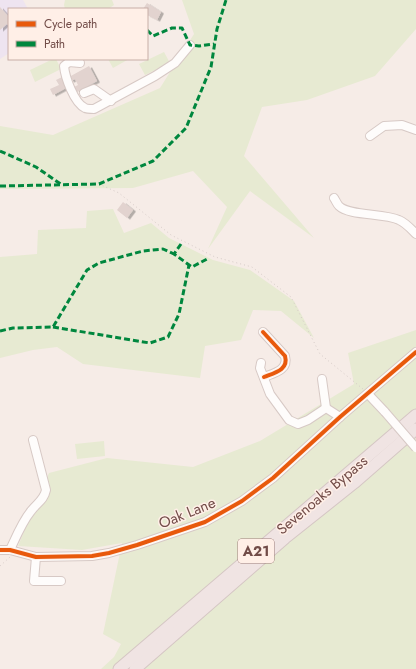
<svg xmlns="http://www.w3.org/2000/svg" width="416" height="669" font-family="Jost,sans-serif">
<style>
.education{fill:#eee4f0}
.green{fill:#e7ead2}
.building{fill:#e2d3cf;filter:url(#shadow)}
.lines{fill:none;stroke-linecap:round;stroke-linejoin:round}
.minor-casing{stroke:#d7c9c5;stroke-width:10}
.highway-casing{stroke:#d5c6c4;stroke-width:13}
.path{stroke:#d6cbc8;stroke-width:1;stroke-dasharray:1 3;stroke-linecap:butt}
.minor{stroke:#fefcfb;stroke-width:8}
.highway{stroke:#f0e4e3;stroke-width:11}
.minor-bridge-casing{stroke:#d7c9c5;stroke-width:10;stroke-linecap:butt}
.minor-bridge{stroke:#fefcfb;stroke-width:8}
.quiet{stroke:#00873e;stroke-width:3;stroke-dasharray:6 3;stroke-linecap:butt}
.cycleway-casing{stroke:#ffefe7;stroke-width:6}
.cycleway{stroke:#e8590c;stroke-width:4}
.labels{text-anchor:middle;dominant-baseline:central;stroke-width:3;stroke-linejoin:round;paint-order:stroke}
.shield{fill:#ffefe7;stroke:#9c7d78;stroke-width:1}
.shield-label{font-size:14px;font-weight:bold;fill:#724c48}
.street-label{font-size:15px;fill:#724c48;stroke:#ffefe7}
</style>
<defs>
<filter id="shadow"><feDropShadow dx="3" dy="1.5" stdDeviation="0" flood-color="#0004"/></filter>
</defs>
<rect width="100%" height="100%" fill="#f6ece7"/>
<path class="education" d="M0,0H23L28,9H9V53L0,59Z"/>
<g class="green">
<path d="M65,0H112L114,5L108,9H65L64,5Z"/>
<path d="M182,0H416V29L375,76L307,100L262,107L244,156L314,238L250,191L208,249L227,207L193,171L133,188L0,189V126L53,135L160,88L194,34Z"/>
<path d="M164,52L170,63L145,75L139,64Z"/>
<path d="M53,59H56L61,69L35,82L30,70Z"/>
<path d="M108,59H129L113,68Z"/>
<path d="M113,209L124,233L151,223L169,238L213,260L250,270L294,301L314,338L281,311L253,310L241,340L205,346L200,378L83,364L57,347L33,350L0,358V257L37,254L38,230L86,228L87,211Z"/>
<path d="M416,330V669H101L114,657L121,644L103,634L122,543L82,550L18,546L49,473L107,458L193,467L260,441L354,384L348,353Z"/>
<path d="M104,441L105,456L77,459L75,444Z"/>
</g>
<g class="building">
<path d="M147,3L161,12L157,20L147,15V9H143Z"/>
<path d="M0,7L9,17V26L7,24L0,30Z"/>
<path d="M89,66L97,81L77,92L74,87L78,85L75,79L71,81L69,77Z"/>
<path d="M64,76L67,82L63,83L66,88L53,95L50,89L59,85L56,80Z"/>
<path d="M123,202L133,210L127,218L117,210Z"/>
</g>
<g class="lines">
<defs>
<g id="minor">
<path d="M80,63L69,62L64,66C65,77 74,103 85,108C87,109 92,109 94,109L155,76L175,63L190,45"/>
<path d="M84,93L94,89L111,101"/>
<path d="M370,136L384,126L402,125L416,130"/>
<path d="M334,198C336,201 337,204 339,206C349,216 384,213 399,220C406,223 411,229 416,234"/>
<path d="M263,332L285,356C289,370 274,373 264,377"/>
<path d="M261,363L260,368L270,394L289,420L298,424L308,420L326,408L340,417"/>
<path d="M322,379L326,408"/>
<path d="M368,394L385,412"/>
<path d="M0,550H10L36,557L92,556L109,553L137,545L205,522L242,501L273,478L340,417L416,352"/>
<path d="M10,550C16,537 22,522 31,511C37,503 44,500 46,490L33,440"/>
<path d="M36,557L34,581H61"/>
</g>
<g id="highway">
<path d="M119,669L416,415"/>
<path d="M135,669L285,538L354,483L416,429"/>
</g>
</defs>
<use href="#minor" class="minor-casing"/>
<use href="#highway" class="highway-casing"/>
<g class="path">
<path d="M99,184L119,193L171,235L215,257L252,267L291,297L320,354L363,389"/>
<path d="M0,566L10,557"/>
</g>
<use href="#minor" class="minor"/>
<use href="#highway" class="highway"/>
<defs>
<path id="minor-bridge" d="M385,412L416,448"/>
</defs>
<use href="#minor-bridge" class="minor-bridge-casing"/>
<use href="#minor-bridge" class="minor-bridge"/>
<g class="quiet">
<path d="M147,30L153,36L172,28H182L190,45L199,46L214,44"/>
<path d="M0,151L36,167L62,185"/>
<path d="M0,186L99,184L153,161L186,128L211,67L217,29L226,0"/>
<path d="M181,244L174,254L192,267L209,258"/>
<path d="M53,327L150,343L168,337L179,314L189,265"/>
<path d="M0,331L13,328L53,327L87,270L99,263L143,251L163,249L174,254"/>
</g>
<defs>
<g id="cycleway">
<path d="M263,332L285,356C289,370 274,373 264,377"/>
<path d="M0,550H10L36,557L92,556L109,553L137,545L205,522L242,501L273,478L340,417L416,352"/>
</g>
</defs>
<use href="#cycleway" class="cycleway-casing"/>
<use href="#cycleway" class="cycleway"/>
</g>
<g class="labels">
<rect class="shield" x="238" y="539" width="36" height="24" rx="3"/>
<g class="shield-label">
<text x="256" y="551">A21</text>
</g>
<g class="street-label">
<text transform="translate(322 495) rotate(-40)">Sevenoaks Bypass</text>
<text transform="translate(187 513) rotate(-22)">Oak Lane</text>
</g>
</g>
<rect x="8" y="8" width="140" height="52" fill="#ffefe7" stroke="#c7aea7"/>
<rect x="16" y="21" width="20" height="6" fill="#e8590c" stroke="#c7aea7"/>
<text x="44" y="28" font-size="12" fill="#724c48">Cycle path</text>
<rect x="16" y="41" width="20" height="6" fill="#00873e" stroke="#c7aea7"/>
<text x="44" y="48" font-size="12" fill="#724c48">Path</text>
</svg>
